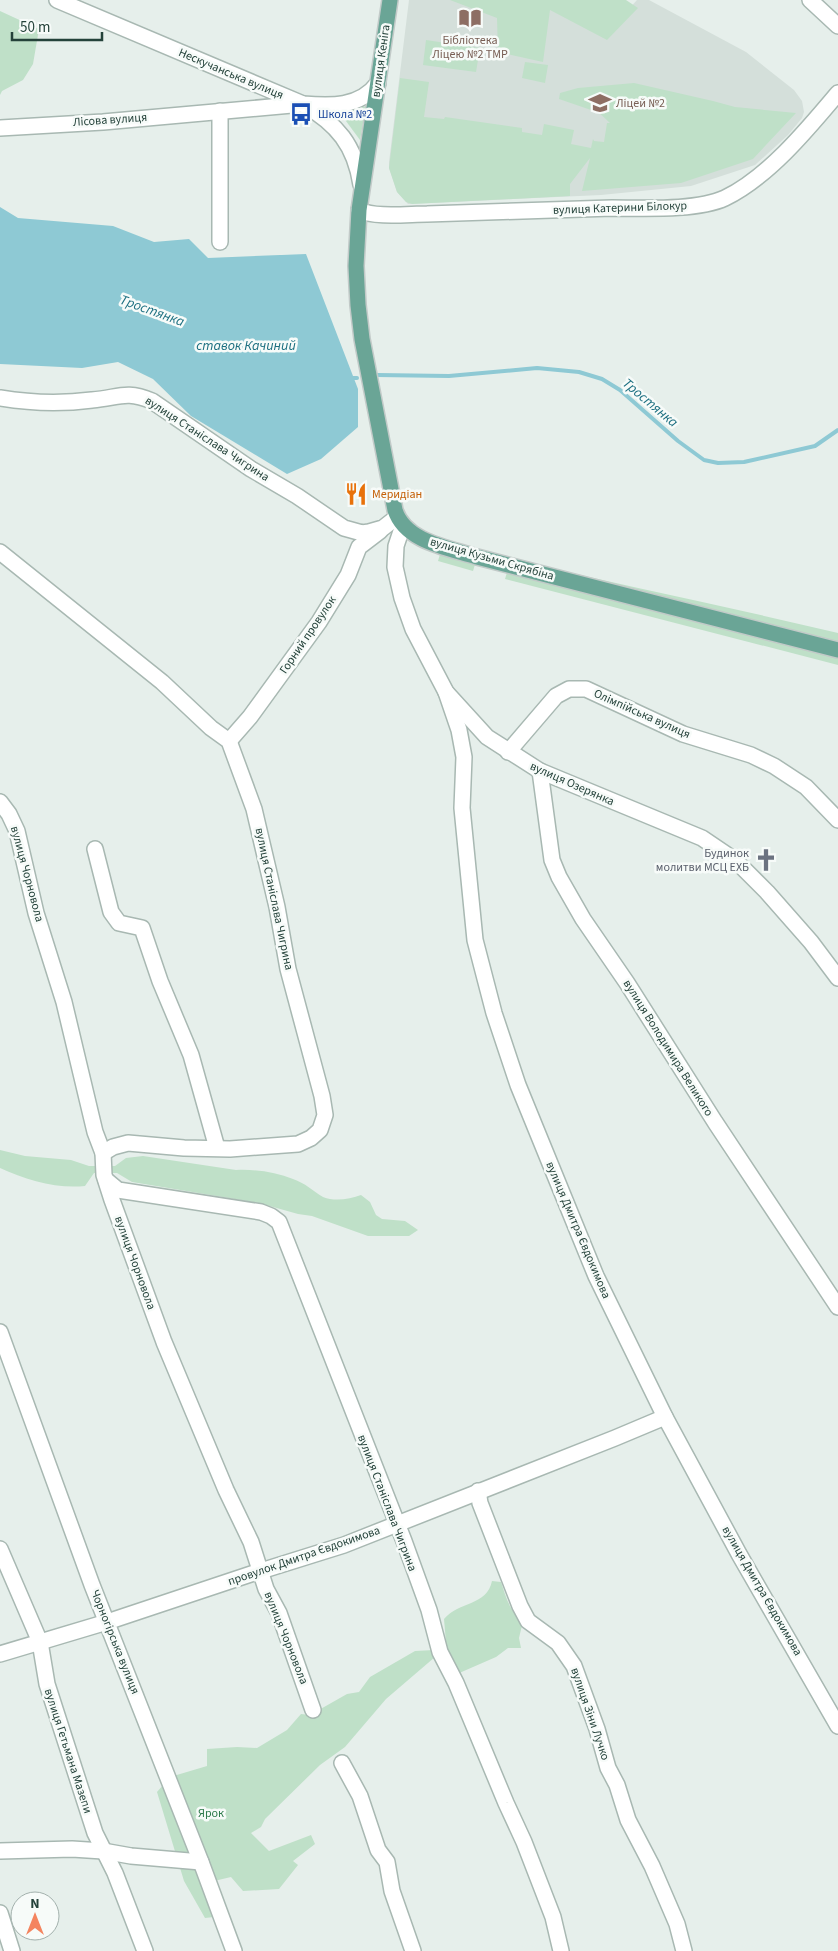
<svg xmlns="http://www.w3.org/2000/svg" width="838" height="1951" font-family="'Source Sans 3',sans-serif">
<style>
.built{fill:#d4dfda}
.green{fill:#bfe0c8}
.water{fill:#8ec9d4}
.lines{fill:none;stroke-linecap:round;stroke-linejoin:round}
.stream{stroke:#8ec9d4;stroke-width:4}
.minor-casing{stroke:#a8b8b2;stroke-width:18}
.major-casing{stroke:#c2cac8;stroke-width:18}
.minor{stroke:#fff;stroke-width:15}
.major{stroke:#6aa596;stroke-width:15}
.labels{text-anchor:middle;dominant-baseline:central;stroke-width:5;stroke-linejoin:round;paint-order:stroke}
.education-label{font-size:12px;fill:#785e54;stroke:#f7fbf9}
.street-label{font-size:12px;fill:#24423a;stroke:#f7fbf9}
.transit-label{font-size:12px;fill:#164399;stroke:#f7fbf9;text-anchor:start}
.food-label{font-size:12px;fill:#c56008;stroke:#f7fbf9;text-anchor:start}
.worship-label{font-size:12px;fill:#5b616d;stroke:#f7fbf9;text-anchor:end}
.park-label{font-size:12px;fill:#2d7a4b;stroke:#f7fbf9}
.water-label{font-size:14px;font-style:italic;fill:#1c6f80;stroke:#f7fbf9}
</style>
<rect width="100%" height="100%" fill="#e6efeb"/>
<path class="built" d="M409,0H561L604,36L637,0H649L746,52L794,90L802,101L804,112L802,118L788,135L755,165L691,186L601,195L408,204L397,192L389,168V162Z"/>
<g class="green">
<path d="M450,0H626L638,8L607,40L550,10L543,62L498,52L497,18Z"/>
<path d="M0,11L39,29L33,64L23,80L2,91L0,95Z"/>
<path d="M426,40L480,48L476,72L423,65Z"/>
<path d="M525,62L548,65L545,83L522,78Z"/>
<path d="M400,78L429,82L424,117L444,119L445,117L522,128V132L542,135L544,124L574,130L571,144L591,148L593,139L594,141L604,142L607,123H610L594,108L591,110L559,99L560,93L578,88L634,83L713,101L735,107L796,113L753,159L681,183L582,191L590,158L570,184V196L412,204L406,202L397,192L389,168Z"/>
<path d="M366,106L360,140L340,113Z"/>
<path d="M441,551L476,561L473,571L438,561Z"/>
<path d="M497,555C610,583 725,606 838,633V644Z"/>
<path d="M508,569L838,655V665L505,579Z"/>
<path d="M0,1150L25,1156L71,1160L89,1166H115L126,1158L143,1156L236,1170C255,1169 276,1172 293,1179C305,1183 313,1191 323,1197C335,1202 350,1199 361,1195L370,1202L376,1215L382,1219L405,1221L418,1230L409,1236H368L312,1216L298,1214L259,1203L132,1182L117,1173H94L85,1186C57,1189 26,1180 0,1168Z"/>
<path d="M492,1581L501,1582C506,1597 509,1611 523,1621L519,1638L521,1648H508L496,1657L457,1674L447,1654L444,1619C459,1601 487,1606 492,1581Z"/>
<path d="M434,1650L435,1657L386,1699L345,1747L320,1765L265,1819L261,1827L251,1833L269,1851L311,1835L315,1844L293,1861L298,1865L279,1889L243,1891L231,1877L214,1881V1917L205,1918L184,1881L157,1792L170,1777L207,1766V1749L237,1747L257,1748L287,1730L301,1714L310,1715L347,1694L359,1692L370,1677L415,1651Z"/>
</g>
<path class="water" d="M0,207L18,218L113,226L154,242L189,239L208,258L306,254L358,389V427L321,459L287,474L191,416L153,379L118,362L82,368L0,364Z"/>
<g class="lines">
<g class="stream">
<path d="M377,375L449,376L537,368L579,372L602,379L620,390L678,441L704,460L718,463L744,462L815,446L838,430"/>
<path d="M348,378H357"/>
</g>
<defs>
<g id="minor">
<path d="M57,0L303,104C330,106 360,108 378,83"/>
<path d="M810,0L838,26"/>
<path d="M0,128L103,122L303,104C337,124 355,145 361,185"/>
<path d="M359,210C375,218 408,214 427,214C488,212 550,210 612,208C643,208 697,211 725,198C768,177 807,130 838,93"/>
<path d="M220,242V111"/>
<path d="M0,398C30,403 62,404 92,400C119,398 125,390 152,401L251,469L297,496L344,528L362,533L369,532L383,528L397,517"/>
<path d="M403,525L396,546L395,567L402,598L413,629L446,692L487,737L540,771L702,838L736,861L767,892L811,942L838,978"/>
<path d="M0,552L162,682L211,728L229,741L254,809L277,907L288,969L322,1096L325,1115L320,1130L311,1138L298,1144L230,1149L184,1148L128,1143L113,1147L103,1153"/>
<path d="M446,692L459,730L464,757L462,808L475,940L494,1013L518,1085L596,1276L665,1417L739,1554L838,1726"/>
<path d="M229,741L250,717L319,622L348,575L359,547L380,531"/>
<path d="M508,752L556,696L569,689H586L683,734L751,755L774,766L806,787L838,820"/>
<path d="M540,771L552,860L559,877L583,919L627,983L715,1122L838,1307"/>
<path d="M0,802L9,814L17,831L36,913L64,1002L95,1132L103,1153L104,1175L112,1200L164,1342L226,1490L251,1542L266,1589L279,1613L313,1710"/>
<path d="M95,849L111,912L119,923L142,928L160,981L191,1055L217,1148"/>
<path d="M106,1180L118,1190L261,1212L271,1216L279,1222L404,1541L429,1610L440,1652L456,1683L506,1803L524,1842L553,1917L561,1951"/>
<path d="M0,1332L92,1585L201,1862L234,1951"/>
<path d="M478,1491L480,1503L520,1606L528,1621L558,1643L574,1666L597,1729L608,1768L617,1785L628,1820L652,1866L677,1924L684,1951"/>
<path d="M0,1549L40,1642L47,1684L95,1833L115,1873L145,1951"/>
<path d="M0,1654L107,1622L251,1574L344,1545L615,1438L665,1417"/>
<path d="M342,1763L360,1796L378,1850L387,1862L392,1891L413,1951"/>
<path d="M0,1851L72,1849L103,1851L131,1856L201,1862"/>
<path d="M0,1913L12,1951"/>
</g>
<path id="major" d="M390,0L359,210L356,266L358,305L362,339L395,510C405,542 449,548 477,557L838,650"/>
</defs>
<use href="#minor" class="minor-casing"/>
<use href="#major" class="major-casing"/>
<use href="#minor" class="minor"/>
<use href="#major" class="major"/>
</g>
<defs>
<symbol id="library-bare" viewBox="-9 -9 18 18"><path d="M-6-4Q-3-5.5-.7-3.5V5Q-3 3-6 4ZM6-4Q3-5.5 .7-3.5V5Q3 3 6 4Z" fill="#8d6e63" stroke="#f7fbf9" stroke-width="2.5" paint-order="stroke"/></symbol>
<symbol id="school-bare" viewBox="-9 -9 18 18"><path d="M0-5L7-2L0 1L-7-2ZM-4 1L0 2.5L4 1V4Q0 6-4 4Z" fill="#8d6e63" stroke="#f7fbf9" stroke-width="2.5" paint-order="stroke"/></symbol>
<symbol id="bus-bare" viewBox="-9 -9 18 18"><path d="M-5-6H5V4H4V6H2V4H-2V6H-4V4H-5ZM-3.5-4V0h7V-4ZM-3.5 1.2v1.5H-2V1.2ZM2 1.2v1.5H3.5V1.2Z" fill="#1a4fb4" stroke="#f7fbf9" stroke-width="2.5" paint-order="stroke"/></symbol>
<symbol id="restaurant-bare" viewBox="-9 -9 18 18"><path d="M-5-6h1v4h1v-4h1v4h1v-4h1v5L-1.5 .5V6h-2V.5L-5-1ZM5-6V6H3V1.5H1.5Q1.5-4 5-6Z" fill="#e8710a" stroke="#f7fbf9" stroke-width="2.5" paint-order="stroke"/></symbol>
<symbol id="church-bare" viewBox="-9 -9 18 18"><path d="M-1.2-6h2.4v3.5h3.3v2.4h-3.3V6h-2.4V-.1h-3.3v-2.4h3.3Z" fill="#6b7280" stroke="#f7fbf9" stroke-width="2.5" paint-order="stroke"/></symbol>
</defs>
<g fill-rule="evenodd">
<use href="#library-bare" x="454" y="2" width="32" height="32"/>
<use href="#school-bare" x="584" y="87" width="32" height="32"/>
<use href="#bus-bare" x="285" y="98" width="32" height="32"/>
<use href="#restaurant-bare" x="340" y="478" width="32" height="32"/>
<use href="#church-bare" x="750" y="844" width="32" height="32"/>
</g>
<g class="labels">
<g class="education-label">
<text x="470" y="40">Бібліотека<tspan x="470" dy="14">Ліцею №2 ТМР</tspan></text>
<text x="616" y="103" text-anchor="start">Ліцей №2</text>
</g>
<g class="street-label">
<text transform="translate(381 61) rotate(-82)">вулиця Кеніга</text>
<text transform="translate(231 74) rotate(23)">Нескучанська вулиця</text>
<text transform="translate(110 120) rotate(-4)">Лісова вулиця</text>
<text transform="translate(620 208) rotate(-2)">вулиця Катерини Білокур</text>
<text transform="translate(207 439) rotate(33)">вулиця Станіслава Чигрина</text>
<text transform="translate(492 559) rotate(16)">вулиця Кузьми Скрябіна</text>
<text transform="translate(308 635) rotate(-56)">Горний провулок</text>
<text transform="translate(642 714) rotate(24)">Олімпійська вулиця</text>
<text transform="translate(572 784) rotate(24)">вулиця Озерянка</text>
<text transform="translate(27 874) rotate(75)">вулиця Чорновола</text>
<text transform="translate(274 899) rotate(78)">вулиця Станіслава Чигрина</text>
<text transform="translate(668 1048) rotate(58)">вулиця Володимира Великого</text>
<text transform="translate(578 1230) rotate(67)">вулиця Дмитра Євдокимова</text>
<text transform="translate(135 1263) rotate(70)">вулиця Чорновола</text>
<text transform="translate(387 1503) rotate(69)">вулиця Станіслава Чигрина</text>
<text transform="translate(304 1556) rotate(-19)">провулок Дмитра Євдокимова</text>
<text transform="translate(762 1591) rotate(60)">вулиця Дмитра Євдокимова</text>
<text transform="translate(286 1638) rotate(68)">вулиця Чорновола</text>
<text transform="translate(115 1642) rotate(68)">Чорногірська вулиця</text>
<text transform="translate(590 1714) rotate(71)">вулиця Зіни Лучко</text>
<text transform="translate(68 1751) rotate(72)">вулиця Гетьмана Мазепи</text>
</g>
<g class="transit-label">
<text x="318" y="114">Школа №2</text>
</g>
<g class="food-label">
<text x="372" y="494">Меридіан</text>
</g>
<g class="worship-label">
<text x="749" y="853">Будинок<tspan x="749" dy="14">молитви МСЦ ЕХБ</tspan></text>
</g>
<g class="park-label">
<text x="211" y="1813">Ярок</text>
</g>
<g class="water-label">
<text transform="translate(152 311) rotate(20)">Тростянка</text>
<text x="246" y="346">ставок Качиний</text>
<text transform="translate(650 403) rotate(40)">Тростянка</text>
</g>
</g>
<g transform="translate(35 1916)"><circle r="24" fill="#f7fbf9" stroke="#a3b1ad"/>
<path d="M0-4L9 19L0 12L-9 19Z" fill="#f4845f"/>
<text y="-8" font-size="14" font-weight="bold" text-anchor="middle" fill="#24423a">N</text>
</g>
<path d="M12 32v8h90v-8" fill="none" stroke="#24423a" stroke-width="2.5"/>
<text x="20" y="32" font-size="15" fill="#24423a" stroke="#f7fbf9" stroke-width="4" paint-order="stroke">50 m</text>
</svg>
